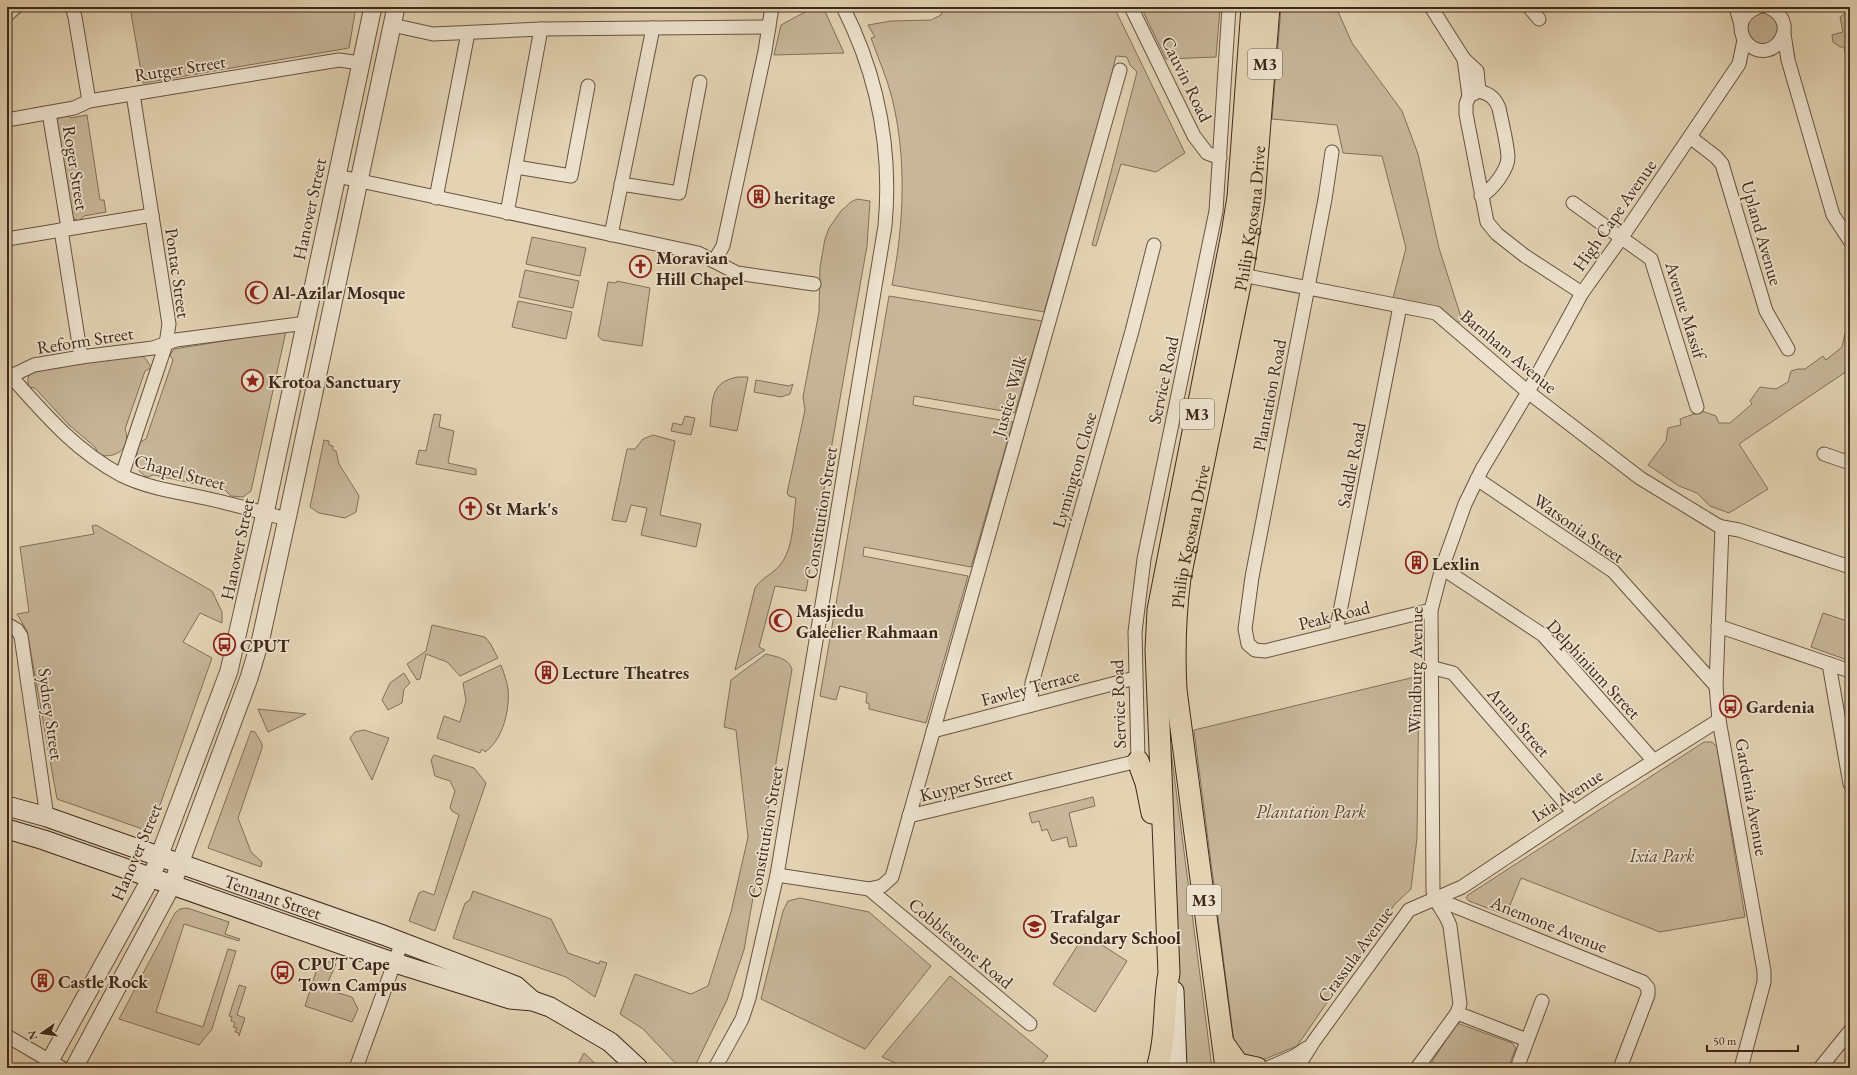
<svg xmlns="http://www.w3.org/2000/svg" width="1857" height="1075" font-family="'EB Garamond',serif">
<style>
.green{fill:#c7b699;stroke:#836f5a}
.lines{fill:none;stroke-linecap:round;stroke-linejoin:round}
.minor-casing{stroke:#685340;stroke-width:15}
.tertiary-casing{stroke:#685340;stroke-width:19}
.secondary-casing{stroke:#3f281a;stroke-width:21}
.primary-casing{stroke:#3f281a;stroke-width:23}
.minor{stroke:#ede2ce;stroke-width:13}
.tertiary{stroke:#ede2ce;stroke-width:17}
.secondary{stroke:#ede2ce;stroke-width:19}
.primary{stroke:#e3d3b3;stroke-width:21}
.labels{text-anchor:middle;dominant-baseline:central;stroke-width:3.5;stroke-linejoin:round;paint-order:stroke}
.shield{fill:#ede2ce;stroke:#736050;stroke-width:1}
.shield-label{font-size:17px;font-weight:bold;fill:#3f281a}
.street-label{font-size:18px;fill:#3f281a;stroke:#ede2ce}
.poi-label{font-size:18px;font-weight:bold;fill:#3f281a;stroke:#ede2ce;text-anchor:start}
.park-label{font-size:18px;font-style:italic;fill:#5a4433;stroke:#ede2ce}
</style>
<rect width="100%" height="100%" fill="#e3d3b3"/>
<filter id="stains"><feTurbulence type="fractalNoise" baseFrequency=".005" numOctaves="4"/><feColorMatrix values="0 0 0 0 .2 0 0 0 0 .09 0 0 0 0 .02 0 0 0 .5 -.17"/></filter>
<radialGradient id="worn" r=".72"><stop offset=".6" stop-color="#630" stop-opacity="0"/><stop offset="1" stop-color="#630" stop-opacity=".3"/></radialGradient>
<g class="green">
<path d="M130,7H356L349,48L143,83Z"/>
<path d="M814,7H823L844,53L774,55L781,25Z"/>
<path d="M943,7H1114L1185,153L1156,172L1121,164L1096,246L1092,245L1137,72L1130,65L1127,57L1116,56L1107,94L1044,312L892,285C904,224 907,159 892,98C887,78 878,58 871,38L875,37L868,25L891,21L931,20L941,15Z"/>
<path d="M1141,7H1196L1220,9L1216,57L1166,59Z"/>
<path d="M1281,7H1336L1352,43L1402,111L1418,154L1439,248L1462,320L1457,323L1393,298L1406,248L1382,156L1343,153L1337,125L1272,119Z"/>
<path d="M1850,9V61L1847,60L1844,47H1840L1833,42L1832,35L1843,32L1840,17Z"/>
<circle cx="1763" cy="29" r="16"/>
<path d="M66,114L71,118L87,115L100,200H104L106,212L84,216L79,221L72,218L56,120Z"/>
<path d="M857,199L870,201L867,246L806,591L775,586L759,647L765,650L735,670L755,588C761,578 773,574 780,565C794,548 793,519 796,498L789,496L787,493L805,410L803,397L819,312L820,267L825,239L829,228L841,211L851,202Z"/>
<path d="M532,237L586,248L580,276L526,264Z"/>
<path d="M525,270L579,281L573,308L519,297Z"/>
<path d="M617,281L650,288L642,346L602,340L598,336L608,282L616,283Z"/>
<path d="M889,296L1042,321L1015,413L914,396L913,405L1013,422L971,567L864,547L863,556L968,576L926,723L869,709V703H866L867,693L840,686L836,700L820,696Z"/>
<path d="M518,301L572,312L566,339L512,327Z"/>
<path d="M1847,325H1850V369L1739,444L1768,489L1729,513L1710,506L1697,493L1679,486L1648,465L1666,441L1668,428L1681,425L1680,419L1702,411L1716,416L1719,423H1730L1752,404L1750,401L1760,387L1776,389L1788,382L1791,371L1798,369H1805L1823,356L1826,360L1842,347Z"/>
<path d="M286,331L251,491L243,497L231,496L225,490L154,475L147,477C132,469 136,456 140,442L146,439L173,360L170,355L174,349Z"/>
<path d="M134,354C144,355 147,359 151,368L145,371L125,429C132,448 116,459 99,455L95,447L69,425L35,388L29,387C27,379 27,375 35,370Z"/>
<path d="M738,377H748L737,431L710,426C713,401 709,382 738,377Z"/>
<path d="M756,380L789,386L793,384L790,394L781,397L754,392Z"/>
<path d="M434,414L441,415L439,427L454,431L448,463L476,469V475L416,464L419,450L426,451Z"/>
<path d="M685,416L695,418L691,435L671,431L673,423L682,425Z"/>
<path d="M653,435L675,441L660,515L701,524L696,547L641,535L647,508L631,505L626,522L612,520L627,449H635L643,439Z"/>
<path d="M324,440L329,441V445L333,446V450L336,451L339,464L359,496L356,512L345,518L319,513L310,507Z"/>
<path d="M96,525L212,591L222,612V623L200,613L183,642L212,658L154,822L148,831L57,799L27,631L17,614L29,612L20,547L94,534L92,526Z"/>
<path d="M1823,613L1850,622V661L1811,647Z"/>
<path d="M432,625L485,637L490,643L498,658L460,676L447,662L426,654L420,679L417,680L407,664L426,651Z"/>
<path d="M766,654C777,657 788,658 792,669L744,950L727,1000L695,1066L679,1067L643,1029L620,1014L635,974L691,994L708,986L731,912L748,837L736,730L724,727L731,680Z"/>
<path d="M501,665C504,673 507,682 508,689C510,709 503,740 485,752L482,749L480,753L437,738L444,716L460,722L466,701L463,683Z"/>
<path d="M404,673L410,683L404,689L402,703L388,710L382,700L390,683Z"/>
<path d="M1419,676L1417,838L1411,889L1395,904L1297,1046L1255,1063L1235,1050L1194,730Z"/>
<path d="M258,709L306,714L268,732Z"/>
<path d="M1167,720L1212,1068H1183L1174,953Z"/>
<path d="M364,730L389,738L372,780L350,738L355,732Z"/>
<path d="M251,731L255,732L262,744V748L238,818L251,852L262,862L261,867L208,848Z"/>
<path d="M1704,742H1712L1717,747L1745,917L1660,932L1521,878L1506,915L1469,901L1466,898L1468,895Z"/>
<path d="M434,755L474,768L486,783L435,931L409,921L419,893L423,891L434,895L459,815L452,811L450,807L455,791L450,781L435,776L431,760Z"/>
<path d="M1093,797L1095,806L1069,813L1077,846L1069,847L1067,837L1052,841L1047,829L1042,831L1039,821L1032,823L1029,813Z"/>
<path d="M473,891L551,919L568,953L599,964L600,961L607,963L595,997L566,977L453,938L465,903L470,900Z"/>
<path d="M800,898L869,912L931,966L865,1049L761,999L783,911L788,901Z"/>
<path d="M187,908L229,922L225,934L240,939L239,941L184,924L156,1012L203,1027L228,949L236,951L212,1029L199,1045L119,1019L175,913L180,909Z"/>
<path d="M1085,934L1127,961L1095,1012L1053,984Z"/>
<path d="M320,959L336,964L325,989L352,997L358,1009L352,1022L305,1006Z"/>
<path d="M950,976L1048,1056L1038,1068H907L882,1057Z"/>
<path d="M239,985L246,987L237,1015L245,1018L239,1036V1033L235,1032L237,1028L233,1027L235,1023L231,1021L232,1017L229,1016Z"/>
<path d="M1457,1023L1512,1043L1516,1048L1508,1068H1428Z"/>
<path d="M584,1053L600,1068H576Z"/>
</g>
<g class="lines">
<defs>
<g id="minor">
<path d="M72,7L75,17L89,101"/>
<path d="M1131,7L1194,136L1207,153L1220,158"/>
<path d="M1431,7L1464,59L1477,71L1479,91"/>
<path d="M1529,7L1539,19"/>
<path d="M1736,7L1741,25"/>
<path d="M1758,7C1749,11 1741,17 1741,27C1741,34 1743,39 1748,44C1772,67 1804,23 1768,7"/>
<path d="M7,15L16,7"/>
<path d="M392,25L433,34L541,29L769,27"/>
<path d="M1784,34L1788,60L1833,215L1850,241"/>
<path d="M1464,59L1469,96"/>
<path d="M49,113L68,228"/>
<path d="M7,120L74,108L89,101L339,60L361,63"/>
<path d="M1690,137L1716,157L1722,164L1766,311L1788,349"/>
<path d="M1332,152L1325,199L1252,577L1245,629L1248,644L1255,650L1265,651L1431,610"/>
<path d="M516,167L571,176L588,86"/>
<path d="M337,176L698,253L737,273L814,284"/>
<path d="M621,184L679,193L700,82"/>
<path d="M1481,196C1492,190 1508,170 1508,157C1507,141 1502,124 1499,108C1495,98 1490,94 1479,91L1469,96L1466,104V114L1487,222L1497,234L1525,256L1582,293"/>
<path d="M436,198L468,33"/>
<path d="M1573,203L1651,259L1697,407"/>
<path d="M507,213L541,29"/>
<path d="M61,230L81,357"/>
<path d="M611,235L653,28"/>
<path d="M7,239L152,215"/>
<path d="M714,261L723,246L765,51L772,7"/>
<path d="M1242,275L1436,313L1528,392L1640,478L1717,525L1722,527L1739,530L1850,567"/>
<path d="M7,372C42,411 73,449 121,475C147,488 177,492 205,498C233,504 260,512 287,519"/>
<path d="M11,376L34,365L81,357L153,348L176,340L306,323"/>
<path d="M1824,454L1850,463"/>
<path d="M122,475L166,344L169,324L133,94"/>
<path d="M1477,479L1613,571L1716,686"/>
<path d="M1722,527L1716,686L1719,720L1764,971V982L1741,1068"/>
<path d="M1442,568L1543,635L1653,760"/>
<path d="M7,624L17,630L21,636L47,817"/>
<path d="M1718,626L1850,671"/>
<path d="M1336,632L1400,306"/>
<path d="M1829,664L1850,784"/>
<path d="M1430,667L1453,673L1573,812"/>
<path d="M1031,705L1032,683L1132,331L1154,245"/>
<path d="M933,731L1135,678"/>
<path d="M909,816L1138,761L1135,632L1144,559L1216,211L1229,7"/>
<path d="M777,875L869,889L882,886L892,877L1120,70"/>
<path d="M869,889L1030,1024"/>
<path d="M1434,898L1643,982L1648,988V995L1620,1068"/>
<path d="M1457,1013L1527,1040"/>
<path d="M7,1036L62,1068"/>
<path d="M356,1068L402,942"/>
<path d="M715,1068L742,1019L749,998L777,875L885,226C892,149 878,76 843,7"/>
<path d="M1268,1068L1295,1056L1307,1048"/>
<path d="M1297,1068L1314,1041L1409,910L1462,887L1606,791L1719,720"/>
<path d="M1417,1068L1457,1013L1460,1004L1450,926C1446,913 1435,904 1433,891L1431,610L1442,568L1465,504L1482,469L1528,392L1582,293L1622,237L1739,64L1744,40"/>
<path d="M1517,1068L1542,1001"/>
<path d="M1820,1068L1850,1031"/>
</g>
<g id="tertiary">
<path d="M46,1068L151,878L229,671L265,513L373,7"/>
<path d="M74,1068L172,885L249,678L261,638L287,519L396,7"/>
</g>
<g id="secondary">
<path id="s1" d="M7,806L47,817L383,935L516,986L533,1001"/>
<path d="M7,829L44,840L395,963L510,999L533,1001L550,1007L610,1042L638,1068"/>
<path d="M1174,991L1177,1068"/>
</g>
<g id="primary">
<path d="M1138,761L1146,783L1152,813"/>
<path d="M1224,1044L1238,1064L1257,1068"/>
<path d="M1157,1068C1167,1037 1163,1004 1169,973L1156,650L1158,610L1232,234L1238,197L1252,7"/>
<path id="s2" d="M1226,1068L1176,690C1174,652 1175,616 1180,578L1242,275L1254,199L1269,7"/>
</g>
</defs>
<use href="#minor" class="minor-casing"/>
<use href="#tertiary" class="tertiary-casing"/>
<use href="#secondary" class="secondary-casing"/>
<use href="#primary" class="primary-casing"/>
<use href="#minor" class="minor"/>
<use href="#tertiary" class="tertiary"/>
<use href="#secondary" class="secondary"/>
<use href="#primary" class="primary"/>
</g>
<defs>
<symbol id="building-ring" viewBox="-11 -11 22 22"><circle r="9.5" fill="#ede2ce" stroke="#8f2418" stroke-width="1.5"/><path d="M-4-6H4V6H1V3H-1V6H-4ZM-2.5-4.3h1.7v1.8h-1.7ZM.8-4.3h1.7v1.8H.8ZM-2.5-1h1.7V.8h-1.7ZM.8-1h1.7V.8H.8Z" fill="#8f2418"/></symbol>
<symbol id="church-ring" viewBox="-11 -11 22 22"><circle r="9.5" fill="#ede2ce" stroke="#8f2418" stroke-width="1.5"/><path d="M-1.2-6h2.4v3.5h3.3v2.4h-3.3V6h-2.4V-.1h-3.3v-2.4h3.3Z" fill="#8f2418"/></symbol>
<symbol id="mosque-ring" viewBox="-11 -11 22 22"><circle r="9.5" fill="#ede2ce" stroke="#8f2418" stroke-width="1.5"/><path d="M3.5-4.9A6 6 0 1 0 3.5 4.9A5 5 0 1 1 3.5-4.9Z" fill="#8f2418"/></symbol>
<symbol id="sight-ring" viewBox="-11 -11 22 22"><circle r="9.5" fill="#ede2ce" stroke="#8f2418" stroke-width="1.5"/><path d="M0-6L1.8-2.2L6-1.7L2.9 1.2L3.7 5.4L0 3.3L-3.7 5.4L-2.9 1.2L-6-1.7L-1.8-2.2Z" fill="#8f2418"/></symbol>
<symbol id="bus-ring" viewBox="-11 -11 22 22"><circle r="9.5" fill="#ede2ce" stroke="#8f2418" stroke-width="1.5"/><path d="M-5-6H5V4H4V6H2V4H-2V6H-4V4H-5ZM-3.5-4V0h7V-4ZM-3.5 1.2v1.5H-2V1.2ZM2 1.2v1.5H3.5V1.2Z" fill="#8f2418"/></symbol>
<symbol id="school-ring" viewBox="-11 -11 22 22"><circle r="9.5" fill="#ede2ce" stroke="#8f2418" stroke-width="1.5"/><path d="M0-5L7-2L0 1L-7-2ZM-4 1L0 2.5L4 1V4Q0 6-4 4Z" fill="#8f2418"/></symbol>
</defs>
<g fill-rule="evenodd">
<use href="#building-ring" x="746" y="184" width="25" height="25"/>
<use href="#church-ring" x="628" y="254" width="25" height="25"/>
<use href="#mosque-ring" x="244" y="280" width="25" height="25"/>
<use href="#sight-ring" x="240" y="368" width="25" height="25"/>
<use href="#church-ring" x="458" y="496" width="25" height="25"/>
<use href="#building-ring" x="1404" y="550" width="25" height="25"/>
<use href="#mosque-ring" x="768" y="608" width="25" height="25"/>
<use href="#bus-ring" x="212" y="632" width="25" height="25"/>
<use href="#building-ring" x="534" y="660" width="25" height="25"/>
<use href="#bus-ring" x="1718" y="694" width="25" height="25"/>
<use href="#school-ring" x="1022" y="914" width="25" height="25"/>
<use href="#bus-ring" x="270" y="960" width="25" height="25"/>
<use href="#building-ring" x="30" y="968" width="25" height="25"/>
</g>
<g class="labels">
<g class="shield">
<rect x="1248" y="49" width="34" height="30" rx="3"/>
<rect x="1180" y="399" width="34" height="30" rx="3"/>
<rect x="1187" y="885" width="34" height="30" rx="3"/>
</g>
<g class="shield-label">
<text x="1265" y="64">M3</text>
<text x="1197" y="414">M3</text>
<text x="1204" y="900">M3</text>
</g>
<g class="street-label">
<text transform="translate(180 68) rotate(-9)">Rutger Street</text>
<text transform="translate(1187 79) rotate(64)">Cauvin Road</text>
<text transform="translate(76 168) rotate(81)">Roger Street</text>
<text transform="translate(309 209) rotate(-78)">Hanover Street</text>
<text transform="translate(1614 215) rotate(-55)">High Cape Avenue</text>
<text stroke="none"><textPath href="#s2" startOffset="860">Philip Kgosana Drive</textPath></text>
<text transform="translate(1762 233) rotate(74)">Upland Avenue</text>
<text transform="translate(178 273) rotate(82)">Pontac Street</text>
<text transform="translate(1686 310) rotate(73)">Avenue Massif</text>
<text transform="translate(85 340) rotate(-9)">Reform Street</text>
<text transform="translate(1509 351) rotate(40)">Barnham Avenue</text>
<text transform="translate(1163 380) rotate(-78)">Service Road</text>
<text transform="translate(1269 395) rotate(-79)">Plantation Road</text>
<text transform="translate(1009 396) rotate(-74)">Justice Walk</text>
<text transform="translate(1351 465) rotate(-79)">Saddle Road</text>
<text transform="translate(1074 470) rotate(-74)">Lymington Close</text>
<text transform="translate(180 472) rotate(15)">Chapel Street</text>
<text transform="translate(820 513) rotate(-81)">Constitution Street</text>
<text transform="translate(1579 528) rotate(35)">Watsonia Street</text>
<text stroke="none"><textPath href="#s2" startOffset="536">Philip Kgosana Drive</textPath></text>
<text transform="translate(237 549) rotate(-78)">Hanover Street</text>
<text transform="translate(1334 615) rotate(-14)">Peak Road</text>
<text transform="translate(1594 669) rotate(47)">Delphinium Street</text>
<text transform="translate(1415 670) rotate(-89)">Windburg Avenue</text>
<text transform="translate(1030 687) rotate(-15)">Fawley Terrace</text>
<text transform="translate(1118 704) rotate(-92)">Service Road</text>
<text transform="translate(51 714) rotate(82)">Sydney Street</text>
<text transform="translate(1519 722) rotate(49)">Arum Street</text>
<text transform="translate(966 784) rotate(-14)">Kuyper Street</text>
<text transform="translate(1567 795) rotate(-33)">Ixia Avenue</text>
<text transform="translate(1752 797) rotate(80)">Gardenia Avenue</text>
<text transform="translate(765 832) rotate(-80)">Constitution Street</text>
<text transform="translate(136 852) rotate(-67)">Hanover Street</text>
<text stroke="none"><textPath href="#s1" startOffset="281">Tennant Street</textPath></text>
<text transform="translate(1549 924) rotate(22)">Anemone Avenue</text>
<text transform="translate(961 943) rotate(40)">Cobblestone Road</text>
<text transform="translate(1355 954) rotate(-54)">Crassula Avenue</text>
</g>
<g class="poi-label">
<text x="774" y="197">heritage</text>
<text x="656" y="257">Moravian<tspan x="656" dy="21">Hill Chapel</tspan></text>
<text x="272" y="292">Al-Azilar Mosque</text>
<text x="268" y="381">Krotoa Sanctuary</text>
<text x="486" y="508">St Mark's</text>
<text x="1432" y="563">Lexlin</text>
<text x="796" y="610">Masjiedu<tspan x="796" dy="21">Galeelier Rahmaan</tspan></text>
<text x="240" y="645">CPUT</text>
<text x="562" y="672">Lecture Theatres</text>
<text x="1746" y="706">Gardenia</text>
<text x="1050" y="916">Trafalgar<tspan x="1050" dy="21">Secondary School</tspan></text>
<text x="298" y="963">CPUT Cape<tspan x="298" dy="21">Town Campus</tspan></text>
<text x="58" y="981">Castle Rock</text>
</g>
<g class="park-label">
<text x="1311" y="811">Plantation Park</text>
<text x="1662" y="855">Ixia Park</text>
</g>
</g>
<rect width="1857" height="1075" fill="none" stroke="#e3d3b3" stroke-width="24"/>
<rect x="8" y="8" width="1841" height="1059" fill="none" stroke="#3f281a" stroke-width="2"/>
<rect x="12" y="12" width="1833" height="1051" fill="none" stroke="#3f281a"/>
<g transform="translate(42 1033) rotate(257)" stroke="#ede2ce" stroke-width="3" paint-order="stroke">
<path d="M0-3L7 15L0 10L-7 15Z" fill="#3f281a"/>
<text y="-6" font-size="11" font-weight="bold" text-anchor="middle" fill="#3f281a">N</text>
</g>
<path d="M1707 1045v6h91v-6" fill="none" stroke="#3f281a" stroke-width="2"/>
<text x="1713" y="1045" font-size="12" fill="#3f281a" stroke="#ede2ce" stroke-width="3" paint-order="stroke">50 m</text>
<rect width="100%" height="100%" filter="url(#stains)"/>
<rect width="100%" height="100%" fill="url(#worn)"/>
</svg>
